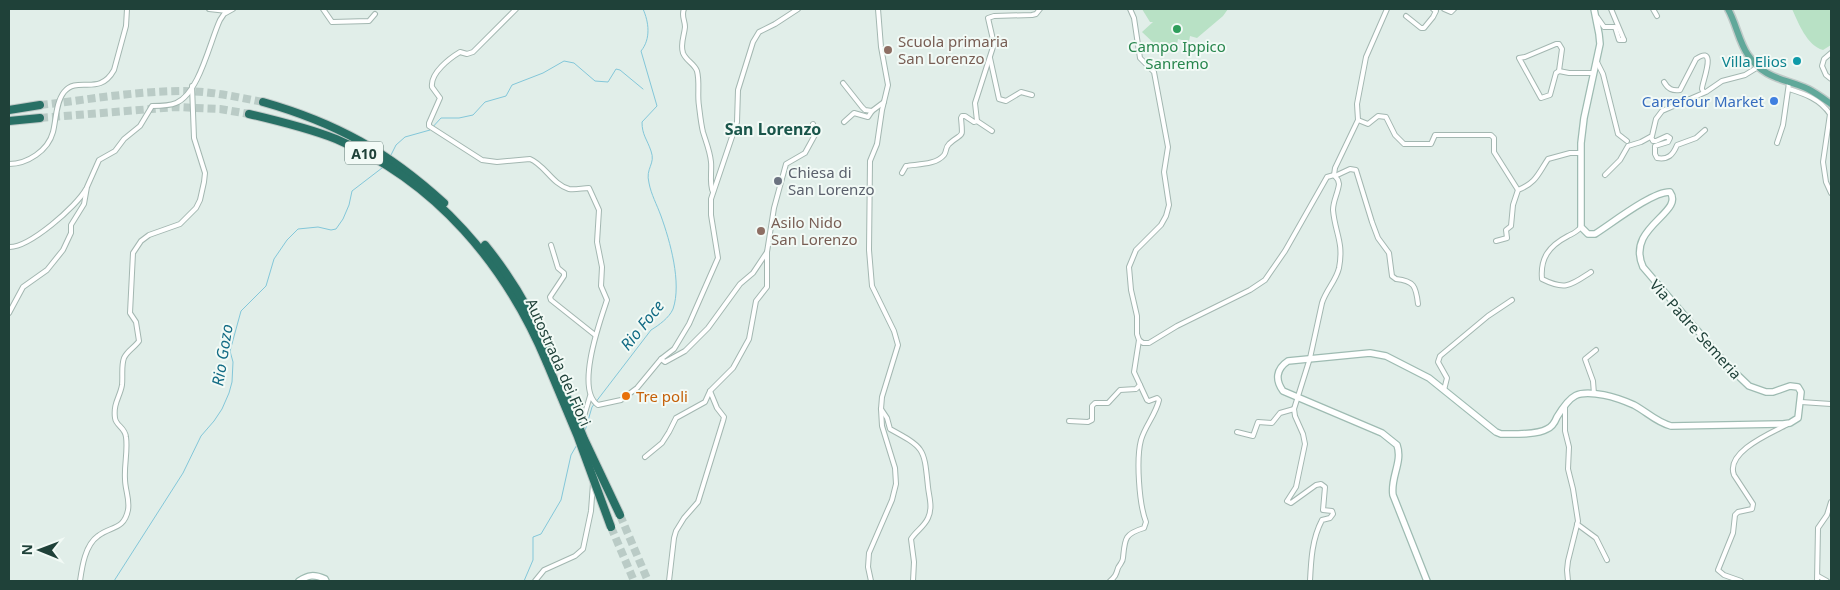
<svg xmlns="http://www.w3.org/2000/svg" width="1840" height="590" font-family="'Noto Sans',sans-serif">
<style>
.garden{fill:#b8e1c5}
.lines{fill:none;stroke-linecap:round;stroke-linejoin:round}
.stream{stroke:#83c7d9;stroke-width:1}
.motorway-tunnel{stroke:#bacbc6;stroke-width:8;stroke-dasharray:8 4;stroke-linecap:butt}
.minor-casing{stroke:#a3b7b1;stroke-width:6}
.secondary-casing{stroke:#9ebbb2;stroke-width:8}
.primary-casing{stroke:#c0cac8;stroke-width:9}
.motorway-casing{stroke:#c0cac8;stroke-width:10}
.minor{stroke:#fff;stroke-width:4}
.secondary{stroke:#fff;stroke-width:5.5}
.primary{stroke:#61a89a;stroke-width:6}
.motorway{stroke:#287065;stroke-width:8}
.motorway-bridge-casing{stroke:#c0cac8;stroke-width:10;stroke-linecap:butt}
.motorway-bridge{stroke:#287065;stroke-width:8}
.leisure-dot{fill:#2e9e5b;stroke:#f2faf6;stroke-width:2}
.education-dot{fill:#8d6e63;stroke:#f2faf6;stroke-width:2}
.culture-dot{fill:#0f9aa8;stroke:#f2faf6;stroke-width:2}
.shop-dot{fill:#3f7fe0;stroke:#f2faf6;stroke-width:2}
.worship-dot{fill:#6b7280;stroke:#f2faf6;stroke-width:2}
.food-dot{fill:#e8710a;stroke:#f2faf6;stroke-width:2}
.labels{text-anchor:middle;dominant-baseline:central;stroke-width:4;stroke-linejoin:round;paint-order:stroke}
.shield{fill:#f2faf6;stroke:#5e7872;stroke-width:1}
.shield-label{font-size:14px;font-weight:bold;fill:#1f4139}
.education-label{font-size:15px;fill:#785e54;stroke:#f2faf6;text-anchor:start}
.leisure-label{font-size:15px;fill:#27864d;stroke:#f2faf6}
.culture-label{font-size:15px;fill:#0d838f;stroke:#f2faf6;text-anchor:end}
.shop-label{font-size:15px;fill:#366cbe;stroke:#f2faf6;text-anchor:end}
.worship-label{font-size:15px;fill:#5b616d;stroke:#f2faf6;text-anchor:start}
.street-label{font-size:15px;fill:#1f4139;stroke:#f2faf6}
.food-label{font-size:15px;fill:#c56008;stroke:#f2faf6;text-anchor:start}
.neighbourhood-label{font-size:16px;font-weight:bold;fill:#19554a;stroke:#f2faf6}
.water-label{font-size:16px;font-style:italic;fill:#126b84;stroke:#f2faf6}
</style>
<rect width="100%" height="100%" fill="#e1eee9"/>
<g class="garden">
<path d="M1142,9H1228L1223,16L1197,38L1190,36L1189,42L1178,39L1176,50L1171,49L1168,50L1158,47L1142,32L1153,22H1150Z"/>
<path d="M1792,9H1831V45L1823,50C1807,46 1798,22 1792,9Z"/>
</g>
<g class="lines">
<g class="stream">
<path d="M390,157L396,145L405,137L430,130L441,118H459L473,115L485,102L506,96L512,85L543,73L564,61L574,63L595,81L608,82L616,69L620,70L643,89"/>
<path d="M585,431L592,407L651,330C659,325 669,318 673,309C682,283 670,241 661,216C657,205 651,194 649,183C645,168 656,164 651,151C647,139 642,135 642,122L657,106L641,51C651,39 649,22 643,9"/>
<path d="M114,581L183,473L201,436L214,421L222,409L229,393L232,382L233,362L230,351L241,311L266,286L274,259L287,240L298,229L318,227L331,230L336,229L343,219L349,205L352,191L382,168"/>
<path d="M524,581L533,560V537L541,534L561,500L571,455L578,443"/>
</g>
<g class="motorway-tunnel">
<path d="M40,105C87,100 135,91 183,91C210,91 237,97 263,102"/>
<path d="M40,118L176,107L220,109L249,114"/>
<path d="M620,515L648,581"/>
<path d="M611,527L634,581"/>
</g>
<defs>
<g id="minor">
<path d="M209,9L227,11"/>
<path d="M323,9L332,22L369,21L375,14"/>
<path d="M516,9L473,52L467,54L460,52C450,58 430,73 432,87L440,98L429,123V126L482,160L497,162L530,159C545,165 552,184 569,189C575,190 583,188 589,188L599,210L597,242L602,267L601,286L607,300C600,321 575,390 598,405L621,400L637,388L661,359L674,349L689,324L718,258L711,215V199L737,122L738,90L753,42L759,32L775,24L798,9"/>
<path d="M684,9C681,16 685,20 685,27C684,37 680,44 683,53C686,61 694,63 697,71C700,83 697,94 699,106C700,114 701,124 703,132C706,142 710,151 711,162C712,171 709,184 713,192"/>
<path d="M1130,9L1134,18L1140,58L1154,72L1168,147L1164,172L1169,205L1166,216L1161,225L1136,250L1129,267L1131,290L1137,316V334L1139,340L1143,343H1149L1177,326L1250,290L1265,280L1285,251L1327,177L1334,175"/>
<path d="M1444,9L1451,12L1454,9"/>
<path d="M1611,9L1624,40"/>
<path d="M1653,9L1657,16"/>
<path d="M1406,16L1421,28H1424L1433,17L1436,11L1433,9"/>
<path d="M1597,17L1604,27H1615L1619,40H1624"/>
<path d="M1556,44H1559L1562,49L1559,71L1556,73L1550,95L1541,98L1519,58L1525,57Z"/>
<path d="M1831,53L1824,59L1822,66L1826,75L1831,79"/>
<path d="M990,58L999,99L1006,101L1021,92L1032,95"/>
<path d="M1597,62L1603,74L1618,134L1627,141"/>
<path d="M1559,71L1569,73H1594"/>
<path d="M1664,82C1668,89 1672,91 1680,90L1696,59C1719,43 1701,85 1702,89C1702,90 1703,91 1704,92"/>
<path d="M843,83L862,107L865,110L872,111"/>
<path d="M1789,89C1805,94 1820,99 1830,114L1823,162L1826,182L1831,193"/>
<path d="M1358,120L1368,124L1378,116L1386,117L1395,135L1404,144H1431L1435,135H1491L1494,138V152L1518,190"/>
<path d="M977,121L992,131"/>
<path d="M844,122L854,113L868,117L872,111L884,102"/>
<path d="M1651,137L1653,141H1656L1667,136L1670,138L1668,142L1655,146V154L1657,158C1668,160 1673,155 1677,145L1696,138L1705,130"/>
<path d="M1777,143L1783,125L1789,83"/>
<path d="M9,164C27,164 48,151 53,132C56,120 56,102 64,92C78,75 99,97 114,70L126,26L127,9"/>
<path d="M902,173L906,166C917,164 936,165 944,155C947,151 945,148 949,144C963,131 963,141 961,118L962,116H965L974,122L977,121L975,103L994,44L988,18L994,16L1032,15L1036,14L1040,9"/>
<path d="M1605,175L1620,160L1628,146L1641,142L1652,136L1656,119L1662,111L1706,92L1722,81L1745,75L1758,67"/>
<path d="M1335,176L1350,169L1356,170L1372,222L1378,238L1389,253L1392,276L1396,279C1414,281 1416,286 1418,304"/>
<path d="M1581,227C1577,232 1574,233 1568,236C1549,246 1540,258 1542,279C1566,291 1571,285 1591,272"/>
<path d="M1496,241L1507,238L1506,230L1511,226L1513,205L1518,190C1536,183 1538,174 1548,159L1570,153H1581"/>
<path d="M551,245L558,268L564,273V276L550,297L551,300L595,335"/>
<path d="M9,247C29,248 77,206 86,189"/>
<path d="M9,313L23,287L47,270L63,250L71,233V225L84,204L87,187L99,160L115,151L124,139L140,126L152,106C159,106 169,106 176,103C199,94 210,41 220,20L224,14L233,9"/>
<path d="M661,359L665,362L685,351L708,328L740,284L753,273L767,252L774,208L786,164L805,153L816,133L813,124"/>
<path d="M1444,390L1447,378L1438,362L1440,356L1488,316L1512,300"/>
<path d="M1594,394L1593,381L1585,359L1596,350"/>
<path d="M1801,402L1831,404"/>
<path d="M1565,407V431L1569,447L1568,469L1573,489L1578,521L1568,561L1567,570L1568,581"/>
<path d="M881,409L887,418L890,429C925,448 924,448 928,487C929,497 933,507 928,518C924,527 916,531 911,539L914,562L913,581"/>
<path d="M1069,421L1088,422L1092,420V406L1095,403H1108L1120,390L1136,389L1140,385"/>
<path d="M582,428V423L590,396"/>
<path d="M1237,432L1253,436L1258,422L1272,423L1280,413L1294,409"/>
<path d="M645,457L662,443L669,432L676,418L705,402L710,391L733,368L749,339L756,301L767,287V252"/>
<path d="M1577,524L1596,538L1607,560"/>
<path d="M1818,576L1827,581"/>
<path d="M80,581C82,567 85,545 98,536C111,526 124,530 128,510C130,499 125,490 125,479C124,465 128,451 126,437C125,427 116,426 115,418C113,403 120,397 122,385C123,376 121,366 124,358C127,351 135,347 139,341L136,322L130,313L133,253L141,241L149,235L180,224L196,208L200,200L204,182L205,173L194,138L192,86"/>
<path d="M535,581L544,570L575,556L583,549L591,511L593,483"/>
<path d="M669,581L674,538L676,531L684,518L698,502L723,421L724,417L717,408L710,391"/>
<path d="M871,581L868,567L869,553L892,500L896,484L895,468L882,426L881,409L882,397L898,345L894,331L872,286L869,250L870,161L877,144L882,110L888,85L881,47L878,9"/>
<path d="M1110,581C1115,577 1116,575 1118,568C1120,564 1123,562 1123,558C1125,539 1124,534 1144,528L1146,522C1139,504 1136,459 1141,440C1145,426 1156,414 1159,400L1157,398L1149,401L1147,400L1134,372L1139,340"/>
<path d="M1310,581C1311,560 1312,539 1322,520L1330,518L1333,514L1332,511L1323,510L1325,487L1321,484L1316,485L1291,503L1287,501L1296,487L1305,444L1303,434L1295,416L1294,409L1310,358L1322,303C1326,290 1336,281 1339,268C1344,242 1335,233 1333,210C1333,201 1338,193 1339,184L1338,180L1334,175L1335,168L1358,120L1357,104L1366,57L1387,9"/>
<path d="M1741,581L1724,575L1718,570L1733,533L1735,515L1738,512L1752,509L1753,504L1734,475C1725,452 1771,433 1786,425"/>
<path d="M1817,581L1818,528L1827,515L1831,502"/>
</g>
<g id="secondary">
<path d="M299,581C308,575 314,574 325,579L326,581"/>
<path d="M1427,581L1393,495C1390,478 1403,462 1397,445L1382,433L1283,391C1275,380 1276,369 1288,361L1370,353L1386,356L1429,378L1496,432L1501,434C1513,434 1537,435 1547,429C1552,427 1555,422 1557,417C1571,394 1577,390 1604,395C1614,397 1625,401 1634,405C1647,412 1656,422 1671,426L1783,424L1790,423L1798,418L1801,392L1798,387L1790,386L1773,392H1766L1749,386L1727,365L1643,267C1625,227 1685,213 1670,192C1653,191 1611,224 1595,234H1588L1581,227V143L1584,118L1600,44L1599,34L1594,9"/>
</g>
<path id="primary" d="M1728,9C1736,23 1739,42 1748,55C1765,80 1784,78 1808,89C1816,93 1824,99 1831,104"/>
<g id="motorway">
<path d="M263,102C337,123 388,152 444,203"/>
<path d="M9,110L40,105"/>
<path d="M249,114C279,121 308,128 336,139C436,181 506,265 547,363"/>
<path d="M9,121L40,118"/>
<path d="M485,245C511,277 532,313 548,351"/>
</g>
</defs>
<use href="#minor" class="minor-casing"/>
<use href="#secondary" class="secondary-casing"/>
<use href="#primary" class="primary-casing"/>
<use href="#motorway" class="motorway-casing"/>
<use href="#minor" class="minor"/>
<use href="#secondary" class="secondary"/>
<use href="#primary" class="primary"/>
<use href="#motorway" class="motorway"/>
<defs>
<g id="motorway-bridge">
<path d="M547,363L578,437L611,527"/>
<path d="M561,383L584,439L620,515"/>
</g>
</defs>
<use href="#motorway-bridge" class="motorway-bridge-casing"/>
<use href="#motorway-bridge" class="motorway-bridge"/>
</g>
<circle class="leisure-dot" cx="1177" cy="29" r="5"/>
<g class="education-dot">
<circle cx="888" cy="50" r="5"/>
<circle cx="761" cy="231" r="5"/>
</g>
<circle class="culture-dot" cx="1797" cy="61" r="5"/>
<circle class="shop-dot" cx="1774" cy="101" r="5"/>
<circle class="worship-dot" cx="778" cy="181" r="5"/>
<circle class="food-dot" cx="626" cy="396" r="5"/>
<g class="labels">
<rect class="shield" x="345" y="141.5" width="38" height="23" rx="4"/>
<g class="shield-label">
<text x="364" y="153">A10</text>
</g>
<g class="education-label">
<text x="898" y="41">Scuola primaria<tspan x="898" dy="17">San Lorenzo</tspan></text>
<text x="771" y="222">Asilo Nido<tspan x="771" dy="17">San Lorenzo</tspan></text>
</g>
<g class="leisure-label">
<text x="1177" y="46">Campo Ippico<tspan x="1177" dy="17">Sanremo</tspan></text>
</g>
<g class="culture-label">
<text x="1787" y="61">Villa Elios</text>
</g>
<g class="shop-label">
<text x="1764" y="101">Carrefour Market</text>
</g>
<g class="worship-label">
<text x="788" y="172">Chiesa di<tspan x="788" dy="17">San Lorenzo</tspan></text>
</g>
<g class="street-label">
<text transform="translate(1696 329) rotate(48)">Via Padre Semeria</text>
<text transform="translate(559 362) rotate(66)">Autostrada dei Fiori</text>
</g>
<g class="food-label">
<text x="636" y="396">Tre poli</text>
</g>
<g class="neighbourhood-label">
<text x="773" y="129">San Lorenzo</text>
</g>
<g class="water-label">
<text transform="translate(642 325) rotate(-51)">Rio Foce</text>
<text transform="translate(222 355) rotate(-81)">Rio Gozo</text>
</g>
</g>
<rect width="1840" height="590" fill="none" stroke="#1f4139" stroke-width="20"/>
<g transform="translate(40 550) rotate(271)" stroke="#f2faf6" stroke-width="4" paint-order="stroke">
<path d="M0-4L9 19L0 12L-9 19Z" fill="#1f4139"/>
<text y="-8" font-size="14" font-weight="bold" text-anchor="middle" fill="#1f4139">N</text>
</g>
</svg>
